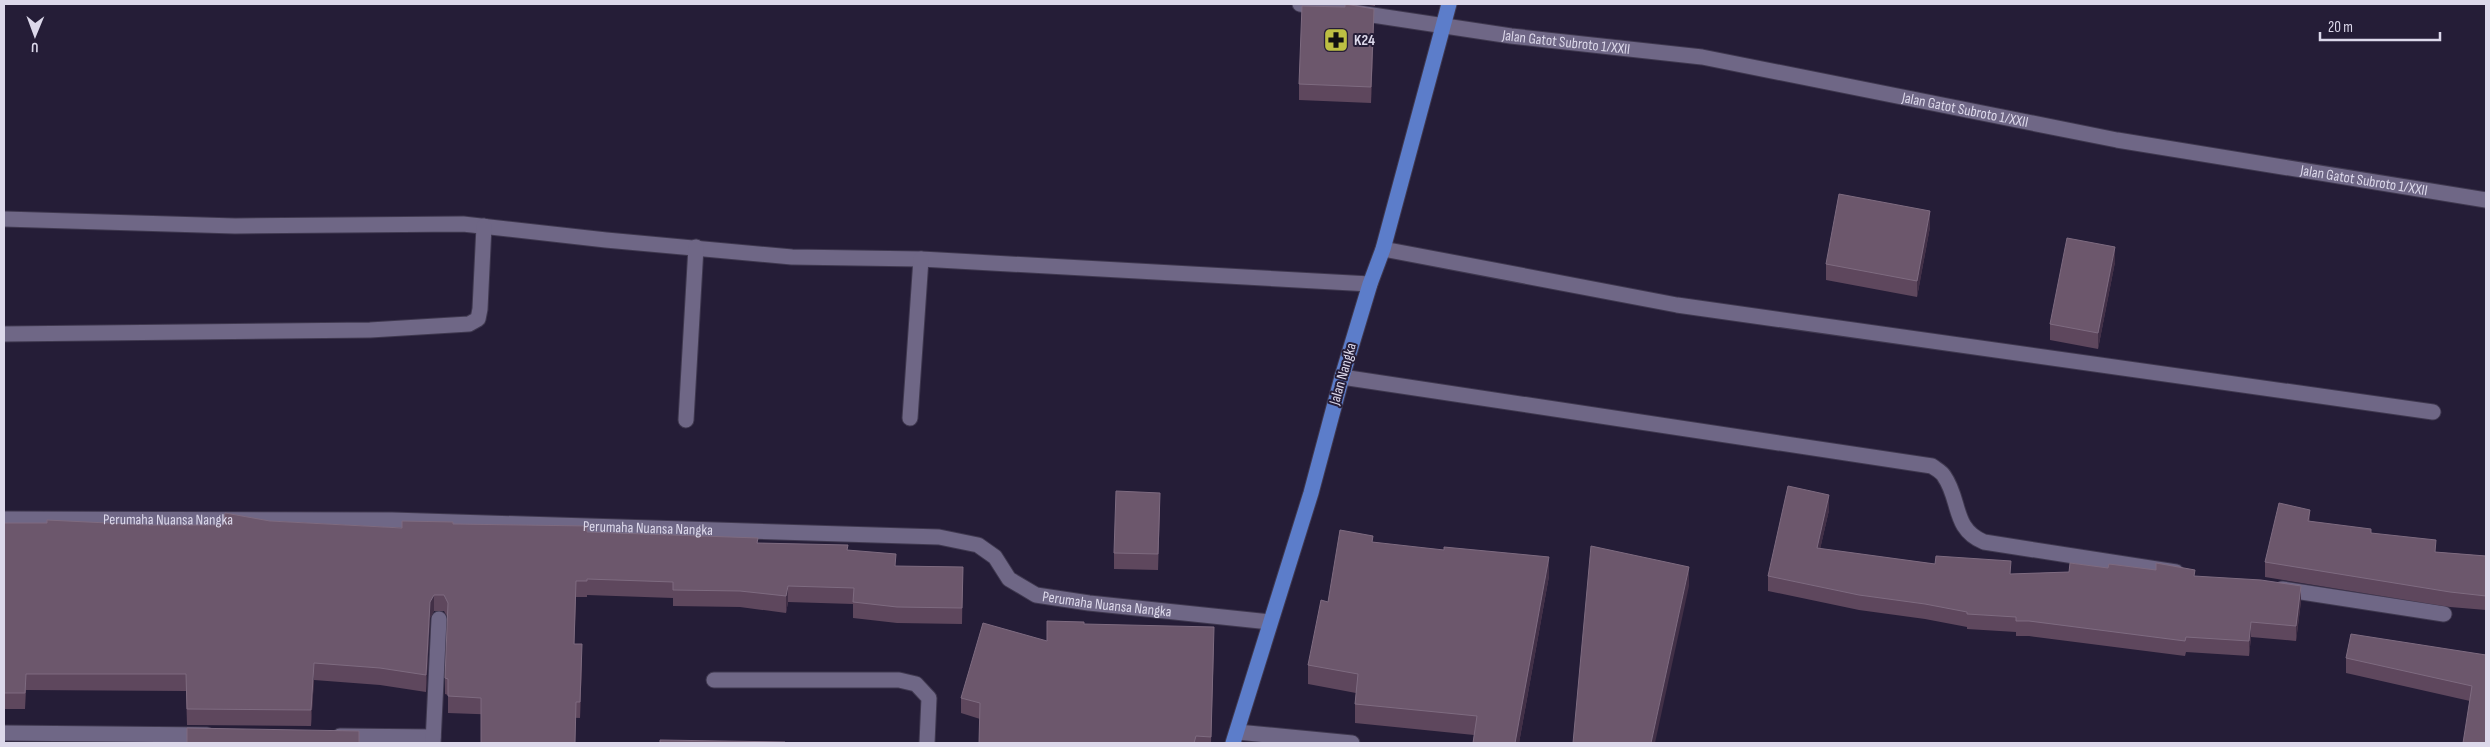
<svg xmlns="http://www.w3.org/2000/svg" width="2490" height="747" font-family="'Sofia Sans Condensed',sans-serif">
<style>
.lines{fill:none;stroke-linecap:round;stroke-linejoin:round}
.minor-casing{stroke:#3f384f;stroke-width:17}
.major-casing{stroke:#3f384f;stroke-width:17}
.minor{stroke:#6f6786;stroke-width:15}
.major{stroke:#5c7dca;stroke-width:15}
.wall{fill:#5e475d}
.shaded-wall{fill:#423047}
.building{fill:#6c576c;stroke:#7e6b80}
.labels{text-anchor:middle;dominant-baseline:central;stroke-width:4;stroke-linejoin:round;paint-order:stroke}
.poi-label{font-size:15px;font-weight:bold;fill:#dcd8ea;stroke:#251d37;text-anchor:start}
.street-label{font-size:15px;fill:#dcd8ea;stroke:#251d37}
</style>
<rect width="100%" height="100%" fill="#251d37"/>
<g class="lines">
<defs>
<g id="minor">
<path id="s1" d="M1300,4L1511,36L1702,57L2117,140L2486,200"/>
<path d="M4,219L235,226L463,224L606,240L792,257L921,259L1370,284"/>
<path d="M1383,249L1677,305L2433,412"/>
<path d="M4,334L370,330L469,324L478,319L480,309L484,226"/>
<path d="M1342,377L1932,466C1936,469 1942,472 1944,476C1961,500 1952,529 1984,542L2176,572"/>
<path d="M910,418L921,259"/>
<path d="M686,420L696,247"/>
<path id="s2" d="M4,519L392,520L939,537L978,545L995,557L1009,579L1036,595L1089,603L1270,622"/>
<path d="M2282,589L2444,614"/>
<path d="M714,680H899L916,684L929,698L927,743"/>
<path d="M1237,732L1352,743"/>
<path d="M4,733L207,735"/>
<path d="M340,736L433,737"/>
<path d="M433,743L439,619"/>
</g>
<path id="major" d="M1233,743L1311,493L1342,377L1370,284L1383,249L1449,4"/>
</defs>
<use href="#minor" class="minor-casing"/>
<use href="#major" class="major-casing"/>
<use href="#minor" class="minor"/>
<use href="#major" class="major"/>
</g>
<g class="wall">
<path d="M1361,4H1375V6Z"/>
<path d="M1374,25L1371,103L1299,100V84Z"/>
<path d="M1930,227L1917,297L1826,280V264Z"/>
<path d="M2115,262L2098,349L2050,340V324Z"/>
<path d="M1160,509L1158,570L1114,569V553Z"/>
<path d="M1829,510L1820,549L2011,574L2069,572L2108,568L2195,576L2301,601L2296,641L2251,637L2249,656L2186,652L2185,656L2029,636H2016V632L1967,629V627L1925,619L1859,610L1768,591V576Z"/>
<path d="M270,521L402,528L453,524L758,543L848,550L896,566L963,567L962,624L897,623L853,618V604L788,602L786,613L740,607L673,606V598L587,595V597H576L574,644L582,661L580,718L448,713V695L445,694V678L448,618L444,611H434L430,618L426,692L380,685L314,680L311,726L187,725L186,691L26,690L25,709H4V523L148,525H223Z"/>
<path d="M2310,521L2371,533L2436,552L2486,556V610L2450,607L2265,577V562Z"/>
<path d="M1373,542L1549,576L1519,743H1473L1474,735L1355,723V704L1356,693L1308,684V665L1328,602Z"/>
<path d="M1047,641L1214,643L1211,743H979L980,719L961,713V698Z"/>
<path d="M2486,655L2470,701L2346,673V658Z"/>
</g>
<g class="shaded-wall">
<path d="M1374,9V25L1371,103V87Z"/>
<path d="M1930,211V227L1917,297V281Z"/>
<path d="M2115,247V262L2098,349V333Z"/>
<path d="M1829,495V510L1817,563V548Z"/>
<path d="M2310,510V525L2308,521Z"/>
<path d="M1549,557V576L1519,743H1515Z"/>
<path d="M1689,567V586L1655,743H1651Z"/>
<path d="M576,581V597L574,660V644Z"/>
<path d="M788,586V602L786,613V596Z"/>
<path d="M2301,586V601L2296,641V626Z"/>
<path d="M434,595V611L430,618L426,692V675L430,602Z"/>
<path d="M2251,622V637L2249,656V641Z"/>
<path d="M1214,627V643L1211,743Z"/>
<path d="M582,644V661L580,718V702Z"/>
<path d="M314,663V680L311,726V710Z"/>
</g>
<g class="building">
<path d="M1345,4L1374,9L1371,87L1299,84L1302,6L1345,7Z"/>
<path d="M1839,194L1930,211L1917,281L1826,264Z"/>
<path d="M2067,238L2115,247L2098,333L2050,324Z"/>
<path d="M1788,486L1829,495L1817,548L1935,564L1936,556L2011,561L2010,574L2069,572L2070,563L2108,568L2109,564L2156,570V563L2195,570L2194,576L2261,580L2301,586L2296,626L2251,622L2249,641L2186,637L2185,641L2029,621H2016V617L1967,614V612L1925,604L1859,595L1768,576Z"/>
<path d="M1116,491L1160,493L1158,554L1114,553Z"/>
<path d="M2279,503L2310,510L2308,521L2371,529V533L2436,540L2435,552L2486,556V596L2450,592L2265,562Z"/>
<path d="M225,513L270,521L402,528V521L453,522V524L587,526V532L758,538L757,543L848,545L847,550L896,554L895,566L963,567L962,608L897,607L853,602L854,588L788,586L786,596L740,591L673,590V582L587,579V581H576L574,644H582L580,702H576L575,743H481V698L448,696V679L445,678L448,603L444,595H434L430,602L426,675L380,668L314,663L311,710L187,709L186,674H26L25,693H4V523H47V520L148,525H223Z"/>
<path d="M1340,530L1373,536L1372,542L1444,550V547L1549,557L1515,743H1473L1477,716L1355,704L1358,674L1308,665L1321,600L1328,602Z"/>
<path d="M1591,546L1689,567L1651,743H1573Z"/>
<path d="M1047,621L1084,622V624L1214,627L1211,737L1196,736L1194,743H979L980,703L961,698L983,623L1047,641Z"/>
<path d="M2351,634L2486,655V743H2463L2472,686L2346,658Z"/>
<path d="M187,728L359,731V743H187Z"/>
<path d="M660,740L785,742V743H660Z"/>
</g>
<defs>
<symbol id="pharmacy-square" viewBox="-11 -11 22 22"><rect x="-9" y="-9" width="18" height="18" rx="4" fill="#bdbf43" stroke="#251d37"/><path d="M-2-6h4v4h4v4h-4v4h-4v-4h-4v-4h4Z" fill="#111"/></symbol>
</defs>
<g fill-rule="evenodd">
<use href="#pharmacy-square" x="1322" y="26" width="28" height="28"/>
</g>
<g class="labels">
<g class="poi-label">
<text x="1354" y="40">K24</text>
</g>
<g class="street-label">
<text stroke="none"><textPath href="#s1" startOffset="269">Jalan Gatot Subroto 1/XXII</textPath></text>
<text stroke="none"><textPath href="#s1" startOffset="674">Jalan Gatot Subroto 1/XXII</textPath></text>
<text stroke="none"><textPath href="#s1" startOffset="1079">Jalan Gatot Subroto 1/XXII</textPath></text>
<text transform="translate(1343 374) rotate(-74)">Jalan Nangka</text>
<text stroke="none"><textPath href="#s2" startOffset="164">Perumaha Nuansa Nangka</textPath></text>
<text stroke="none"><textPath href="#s2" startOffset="644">Perumaha Nuansa Nangka</textPath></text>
<text stroke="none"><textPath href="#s2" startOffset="1125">Perumaha Nuansa Nangka</textPath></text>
</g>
</g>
<rect width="2490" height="747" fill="none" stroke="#dcd8ea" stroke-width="10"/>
<g transform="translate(35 35) rotate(181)" stroke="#251d37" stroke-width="4" paint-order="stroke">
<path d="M0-4L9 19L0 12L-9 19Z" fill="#dcd8ea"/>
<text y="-8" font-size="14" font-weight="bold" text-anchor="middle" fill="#dcd8ea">U</text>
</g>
<path d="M2320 32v8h120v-8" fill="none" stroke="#dcd8ea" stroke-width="2.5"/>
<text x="2328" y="32" font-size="15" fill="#dcd8ea" stroke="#251d37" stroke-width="4" paint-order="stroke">20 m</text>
</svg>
